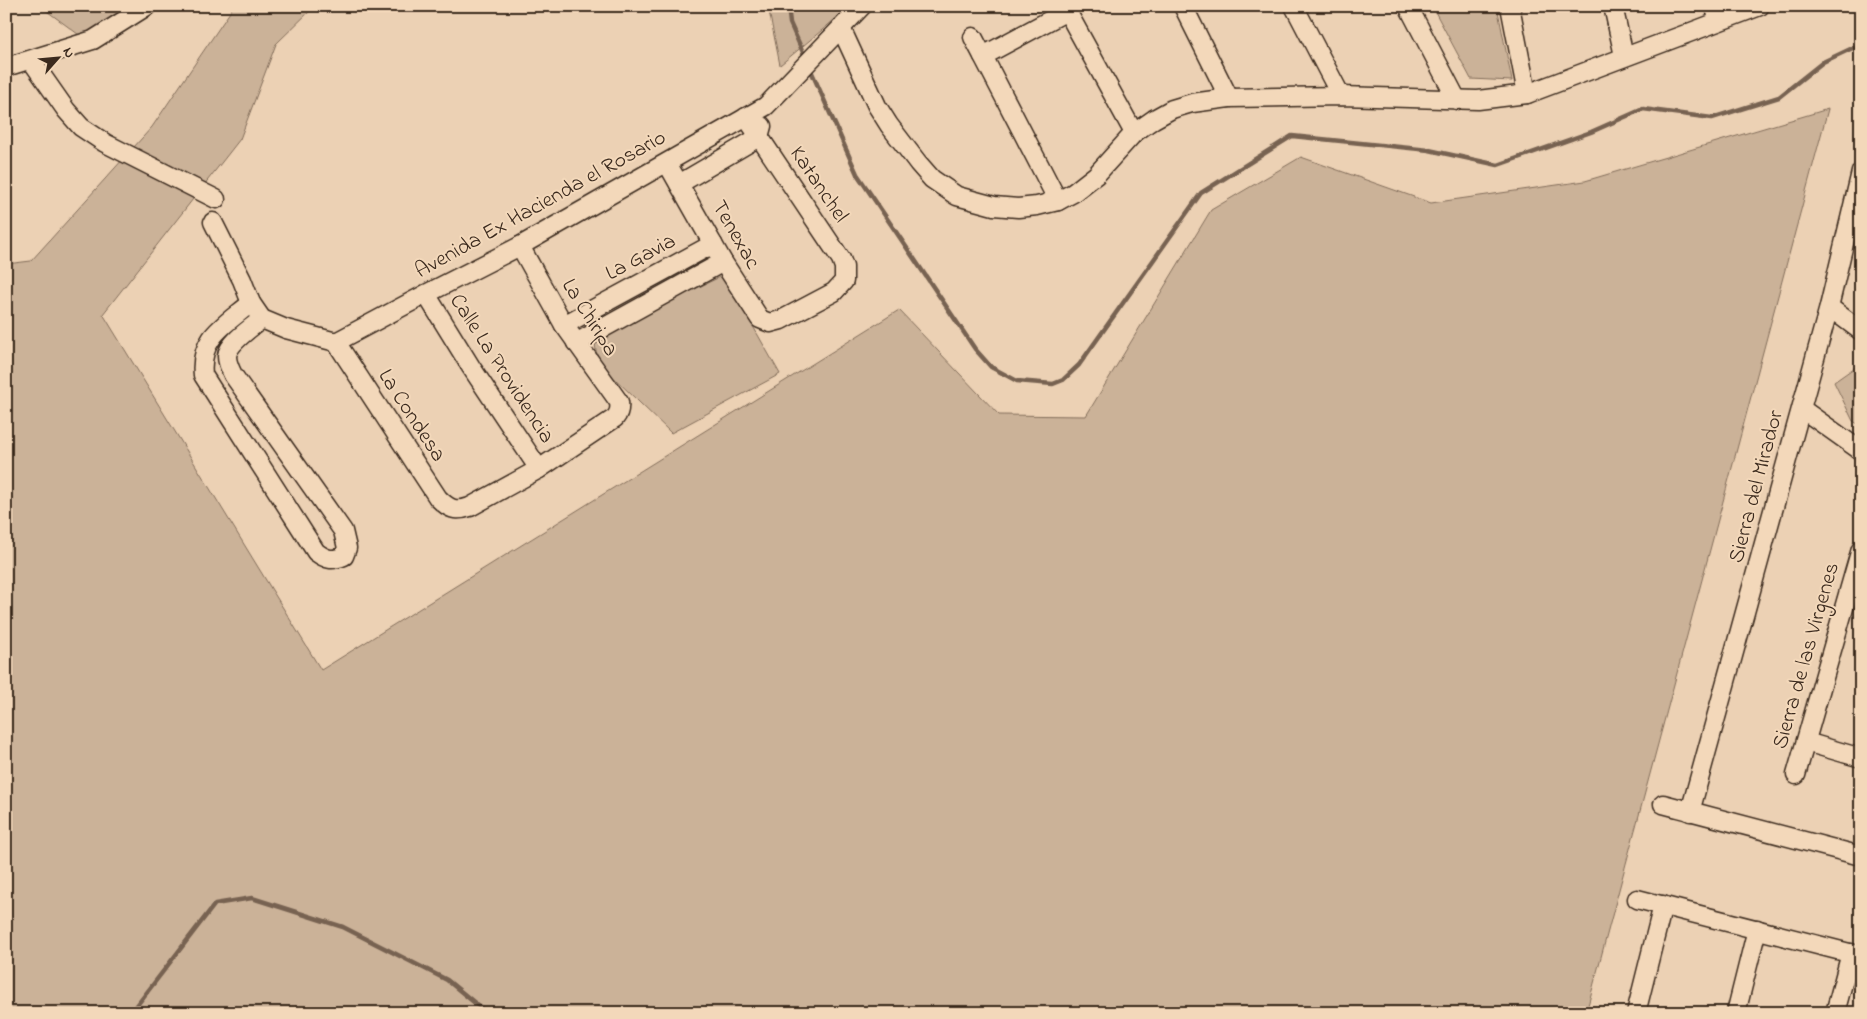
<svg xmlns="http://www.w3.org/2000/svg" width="1867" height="1019" font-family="'Indie Flower',sans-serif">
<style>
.green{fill:#cbb298;stroke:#836e5b}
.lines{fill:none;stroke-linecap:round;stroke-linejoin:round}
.stream{stroke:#776251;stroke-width:4.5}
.minor-casing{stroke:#3b2a1e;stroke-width:21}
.minor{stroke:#f3d8ba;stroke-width:18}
.labels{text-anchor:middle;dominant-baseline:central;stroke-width:4;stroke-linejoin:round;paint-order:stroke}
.street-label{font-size:22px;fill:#3b2a1e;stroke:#f3d8ba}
</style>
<rect width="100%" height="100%" fill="#ecd1b4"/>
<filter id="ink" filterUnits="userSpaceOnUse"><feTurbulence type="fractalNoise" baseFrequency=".02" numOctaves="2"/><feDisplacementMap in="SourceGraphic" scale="10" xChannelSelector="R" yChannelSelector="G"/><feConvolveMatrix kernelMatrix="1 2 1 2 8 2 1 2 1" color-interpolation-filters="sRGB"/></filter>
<g filter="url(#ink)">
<g class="green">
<path d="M40,6H130L86,40Z"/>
<path d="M228,6H315L276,44L240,139L103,314L321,670L899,310L999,415L1086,416L1211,210L1301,157L1431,203L1585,181L1828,109L1586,1013H6V264L31,261L152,127L232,9Z"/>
<path d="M768,6H851L780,65Z"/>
<path d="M1432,6H1497L1512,81L1471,79Z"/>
<path d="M724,275L780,374L671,433L605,369C598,359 595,352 595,340L601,334Z"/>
<path d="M1861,363V426L1853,421L1834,382Z"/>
</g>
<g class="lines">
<g class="stream">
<path d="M788,6L790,23L806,59"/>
<path d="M809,66L857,174L975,349L991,367L1017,381L1053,384L1063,380L1079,365L1201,193L1292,136L1429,150L1498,165L1591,132L1643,109L1712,118L1779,97L1823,62L1861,44"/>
<path d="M131,1013L215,904L252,898L343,927L447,980L487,1013"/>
</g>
<defs>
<g id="minor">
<path d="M1183,6L1229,98"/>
<path d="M1294,6L1341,96"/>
<path d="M1408,6L1457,100"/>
<path d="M1510,6L1527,94"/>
<path d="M1613,6L1624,56"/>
<path d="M1715,6L1718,21"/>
<path d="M841,28L877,106L889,125L918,163L932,179L957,196L994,206L1018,208L1037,206L1058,201L1073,193L1096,175L1134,133L1154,119L1172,109L1192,103L1229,98L1341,96L1478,100L1527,94L1760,6"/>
<path d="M973,37L983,56"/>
<path d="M31,60L66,110L81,127L105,143L216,199"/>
<path d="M6,67L93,40L147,6"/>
<path d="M667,163L723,262L760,319L770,323L781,320L834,292L844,281V267L841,259L746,117"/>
<path d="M679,184L759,137L762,126"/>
<path d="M1058,201L983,56L1067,11L1134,133"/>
<path d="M213,222L242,280L251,303L262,319L286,329L336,342"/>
<path d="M426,294L471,367L539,469"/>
<path d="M251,303C225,325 199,337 203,375L316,552C327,560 332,561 344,556L347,548L343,531L233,375C230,369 227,363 227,356C228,343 252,327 262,319"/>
<path d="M1829,307L1861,331"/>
<path d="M564,325L713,244"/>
<path d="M336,342L426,294L520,246L766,106L862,6"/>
<path d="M336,342L438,498C449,509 455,512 470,507L539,469L615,418C619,413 620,409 619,402L564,325L520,246"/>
<path d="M576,343L723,262"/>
<path d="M1802,409L1861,451"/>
<path d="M1806,742L1861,758"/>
<path d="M1796,775L1861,549"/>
<path d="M1663,804L1861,856"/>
<path d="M1690,812L1829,307L1861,172"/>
<path d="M1637,899L1861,956"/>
<path d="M1636,1013L1663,905"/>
<path d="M1736,1013L1757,929"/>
<path d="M1835,1013L1851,953"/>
</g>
</defs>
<use href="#minor" class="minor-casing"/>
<use href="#minor" class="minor"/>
</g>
</g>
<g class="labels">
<g class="street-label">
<text transform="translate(818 185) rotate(56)">Katanchel</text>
<text transform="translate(541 205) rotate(-29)">Avenida Ex Hacienda el Rosario</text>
<text transform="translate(735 235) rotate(60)">Tenexac</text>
<text transform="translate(641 258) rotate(-28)">La Gavia</text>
<text transform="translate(589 318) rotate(58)">La Chiripa</text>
<text transform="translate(501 369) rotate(57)">Calle La Providencia</text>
<text transform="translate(411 416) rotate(57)">La Condesa</text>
<text transform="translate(1757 487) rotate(-75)">Sierra del Mirador</text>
<text transform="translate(1807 656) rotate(-74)">Sierra de las Virgenes</text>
</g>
</g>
<rect width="1867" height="1019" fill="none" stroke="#f3d8ba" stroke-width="25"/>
<rect x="12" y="12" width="1842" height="994" fill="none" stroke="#3b2a1e" stroke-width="2" filter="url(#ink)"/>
<g transform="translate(58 58) rotate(63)" stroke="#f3d8ba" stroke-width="4" paint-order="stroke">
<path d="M0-4L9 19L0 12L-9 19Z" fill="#3b2a1e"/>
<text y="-8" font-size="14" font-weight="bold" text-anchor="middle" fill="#3b2a1e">N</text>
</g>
</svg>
